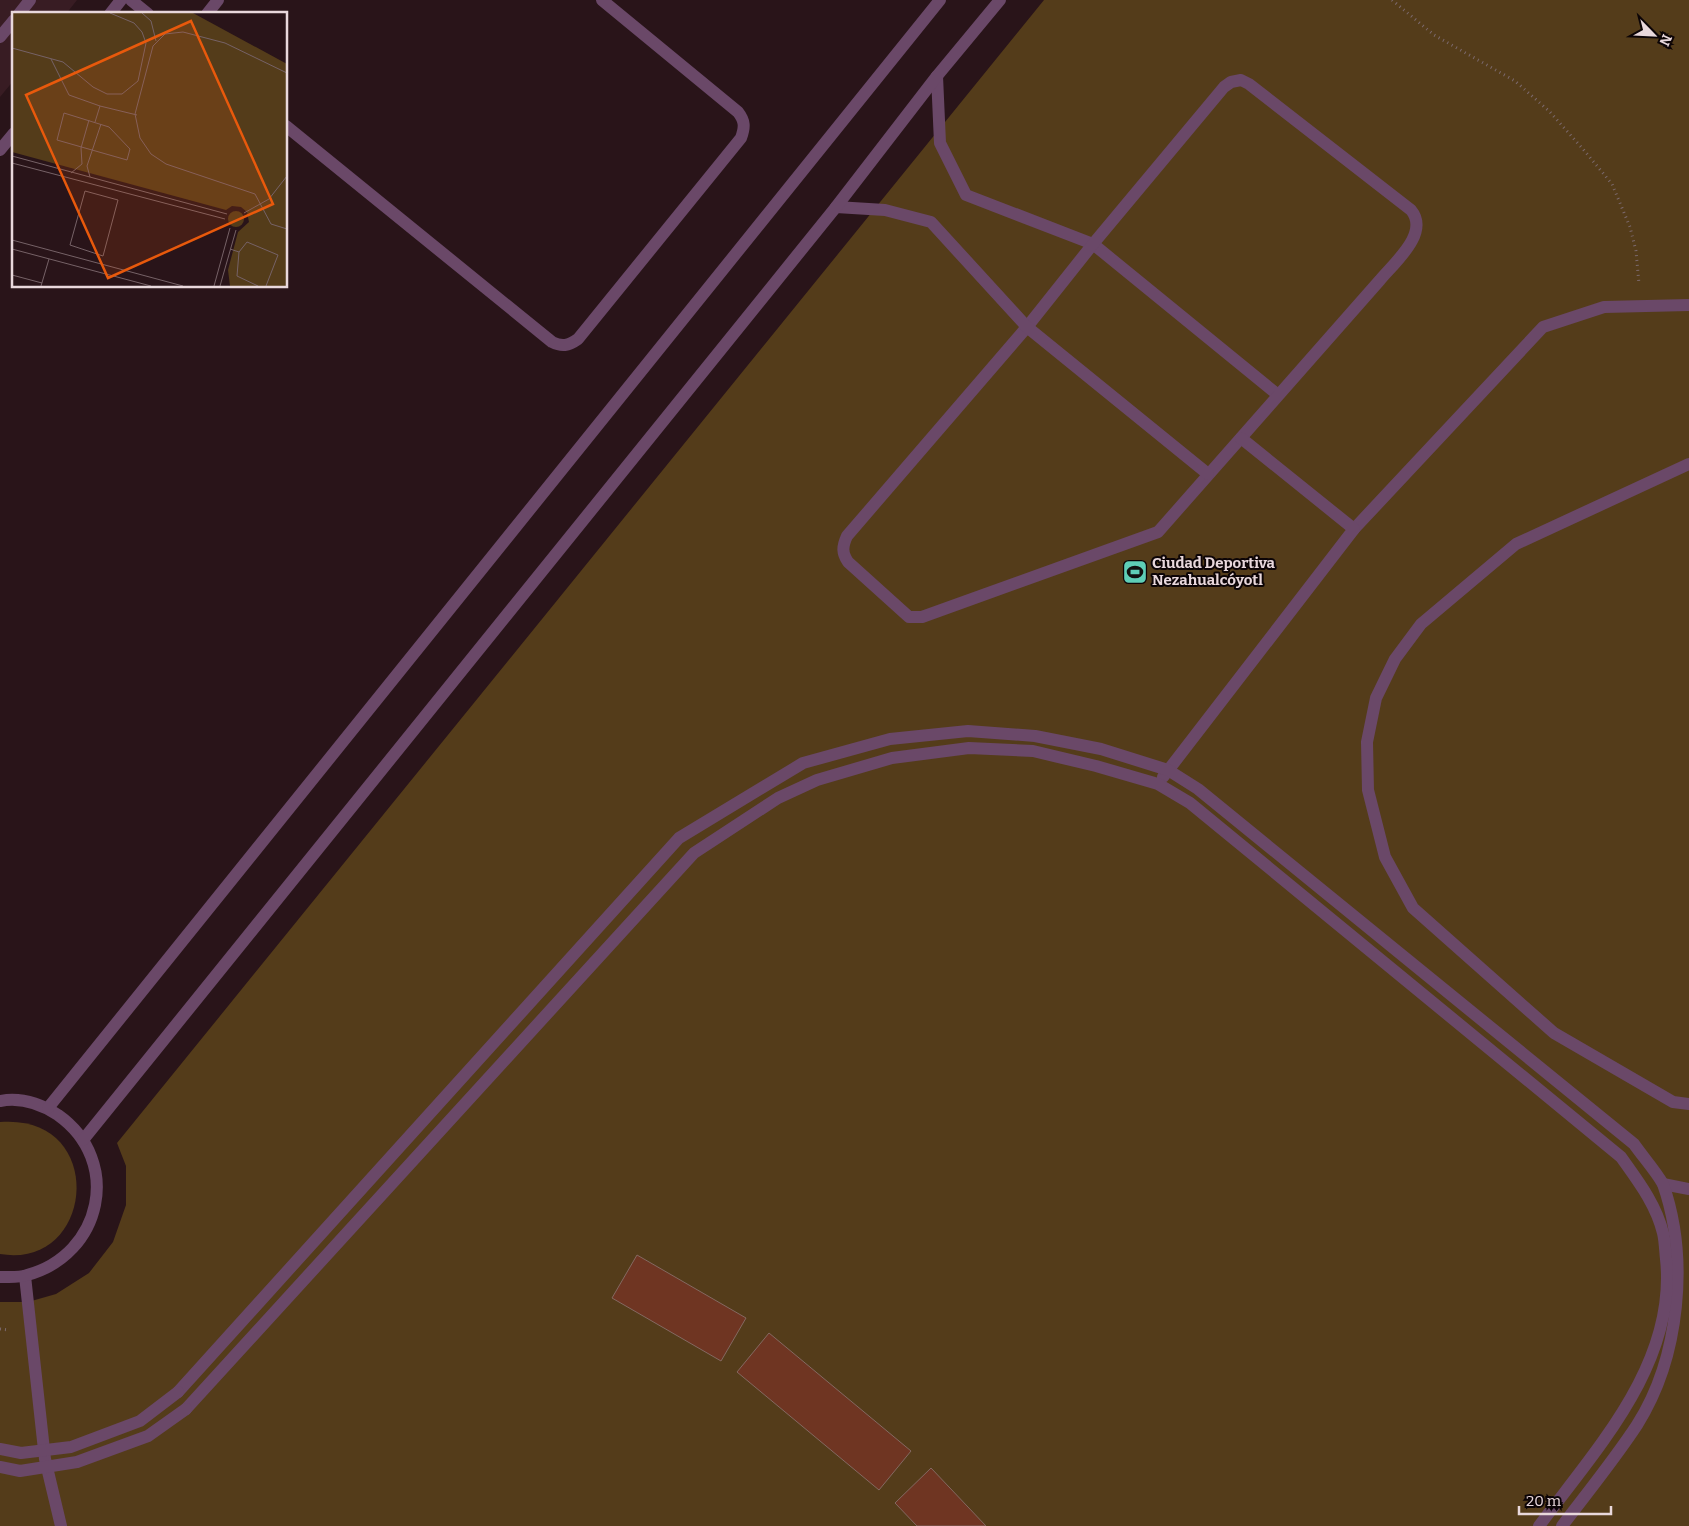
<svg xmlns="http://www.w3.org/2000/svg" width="1689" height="1526" font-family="Bitter,serif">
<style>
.built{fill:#381c23}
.green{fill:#543c1a}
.building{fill:#6f3522;stroke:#846961}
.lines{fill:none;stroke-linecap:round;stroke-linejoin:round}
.path{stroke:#7c696d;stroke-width:3;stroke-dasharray:1 4;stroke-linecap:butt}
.service{stroke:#6a4868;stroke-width:12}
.minor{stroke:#6a4868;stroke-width:12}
.service-bridge{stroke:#6a4868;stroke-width:12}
.labels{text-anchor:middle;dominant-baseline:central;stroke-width:4;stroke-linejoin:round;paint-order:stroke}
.poi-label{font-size:15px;font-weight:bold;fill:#e9d8dc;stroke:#0c0406;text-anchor:start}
.inset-road{fill:none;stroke:#766267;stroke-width:1}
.view{fill:#e8590c;fill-opacity:0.15;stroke:#e8590c;stroke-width:2.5}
.inset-edge{fill:none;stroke:#e9d8dc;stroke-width:2.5}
</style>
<rect width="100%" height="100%" fill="#291419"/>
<path class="built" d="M0,0H77L66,14H14V80L0,97Z"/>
<g class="green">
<path d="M1044,0H1689V1526H0V1302H28L56,1294L89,1273L113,1242L126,1205V1166L117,1143Z"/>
<path d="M0,1122C108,1113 96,1270 0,1254Z"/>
</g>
<g class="building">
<path d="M637,1255L746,1318L721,1361L612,1298Z"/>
<path d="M769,1333L911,1451L879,1490L737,1372Z"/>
<path d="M931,1468L986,1526H917L895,1503Z"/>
</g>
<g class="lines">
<g class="path">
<path d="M1392,0L1434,35L1515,81L1549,111L1583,149L1612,184L1630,227L1636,251L1639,284"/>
<path d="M0,1329L9,1330"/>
</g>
<g class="service">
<path d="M131,0L148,14"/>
<path d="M19,14L30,0"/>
<path d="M207,14L218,0"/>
<path d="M0,37L14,20"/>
<path d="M937,76L940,143L966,195L1093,244L1278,395"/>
<path d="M1241,80L1249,84L1411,210C1430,233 1395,262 1380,280L1158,532L922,617H909L848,562C842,553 842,547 847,536L1027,327L1093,244L1224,87L1231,82Z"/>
<path d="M286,126L552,342C562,347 568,346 578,339L741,138C745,127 745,121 738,112L602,0"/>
<path d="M836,207L885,210L931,222L1027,327L1208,474"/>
<path d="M1689,464L1516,544L1421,624L1395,659L1376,698L1367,742L1368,790L1385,857L1413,908L1554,1033L1673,1102L1689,1104"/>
<path d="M1354,529L1543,327L1604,307L1689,305"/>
<path d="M1163,777L1354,529L1241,438"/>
<path d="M1663,1184L1689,1189"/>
<path d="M25,1276L45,1459L61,1526"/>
<path d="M178,1392L679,838L803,763L890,739L968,731L1035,736L1101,749L1168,770L1198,789L1634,1144C1643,1157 1655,1170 1663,1184C1689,1258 1680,1357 1637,1425C1614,1460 1587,1493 1562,1526"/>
<path d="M186,1409L694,853L778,798L817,780L892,758L969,748L1033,751L1096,766L1158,784L1190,803L1621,1157C1638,1181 1656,1204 1663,1233C1665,1241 1665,1251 1666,1259C1677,1363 1597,1448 1539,1526"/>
</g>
<g class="minor">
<path d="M110,14L121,0"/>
<path d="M0,150L14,133"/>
<path d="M0,1101C21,1097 41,1104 58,1115C123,1161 102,1255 27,1275C19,1278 9,1277 0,1277"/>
<path d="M48,1108L940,0"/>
<path d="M83,1140L836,207L937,76L1000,0"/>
</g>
<g class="service-bridge">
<path d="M0,1449L21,1453L71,1447L140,1421L178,1392"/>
<path d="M0,1467L20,1471L77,1462L148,1436L186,1409"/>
</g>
</g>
<defs>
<symbol id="stadium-square" viewBox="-11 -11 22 22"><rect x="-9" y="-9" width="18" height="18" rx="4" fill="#5eceb7" stroke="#0c0406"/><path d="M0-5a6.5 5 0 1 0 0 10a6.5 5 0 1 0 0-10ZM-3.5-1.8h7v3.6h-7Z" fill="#111"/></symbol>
</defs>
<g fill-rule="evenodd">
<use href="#stadium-square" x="1121" y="558" width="28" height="28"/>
</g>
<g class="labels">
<g class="poi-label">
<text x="1152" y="563">Ciudad Deportiva<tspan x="1152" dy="17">Nezahualcóyotl</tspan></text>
</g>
</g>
<g transform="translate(12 12)">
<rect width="275" height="275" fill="#291419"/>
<path d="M0,1H181L275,52V274H218L216,258L226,220L237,210L235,200L229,195L220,194L214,198L0,140ZM216 207a8 8 0 1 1 16 0a8 8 0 1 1-16 0Z" fill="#543c1a"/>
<path class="inset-road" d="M130,1L139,9L144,29M0,36L51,50L81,75L95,82H110L126,69L134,31L130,20L122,11L98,1M39,47L57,83L88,94M275,61L213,31L171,20L153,22L141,34L123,102L128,126L139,142L154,152L243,182L259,212L275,217M52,101L97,115L118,137L115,148L45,128ZM83,110L88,94L125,103M0,144L215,202M0,151L213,207M59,161L70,152L69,136L77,108M78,165L75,154L89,112M73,179L106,188L91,244L58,233ZM232,201L257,187L275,164M0,228L171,274M0,237L139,274M218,237L227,240L235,230L266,243L254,274M227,240L225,264L246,274M0,263L30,271M29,274L37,247M202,274L218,216M208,274L224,218"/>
<path class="view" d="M179,9L261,192L96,266L14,83Z"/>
<rect width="275" height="275" class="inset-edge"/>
</g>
<g transform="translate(1654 35) rotate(114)" stroke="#0c0406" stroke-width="4" paint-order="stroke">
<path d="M0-4L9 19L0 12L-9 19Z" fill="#e9d8dc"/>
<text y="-8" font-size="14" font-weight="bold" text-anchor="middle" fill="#e9d8dc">N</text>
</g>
<path d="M1519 1506v8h92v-8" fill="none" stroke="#e9d8dc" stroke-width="2.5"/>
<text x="1526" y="1506" font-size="15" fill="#e9d8dc" stroke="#0c0406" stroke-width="4" paint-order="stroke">20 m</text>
</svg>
